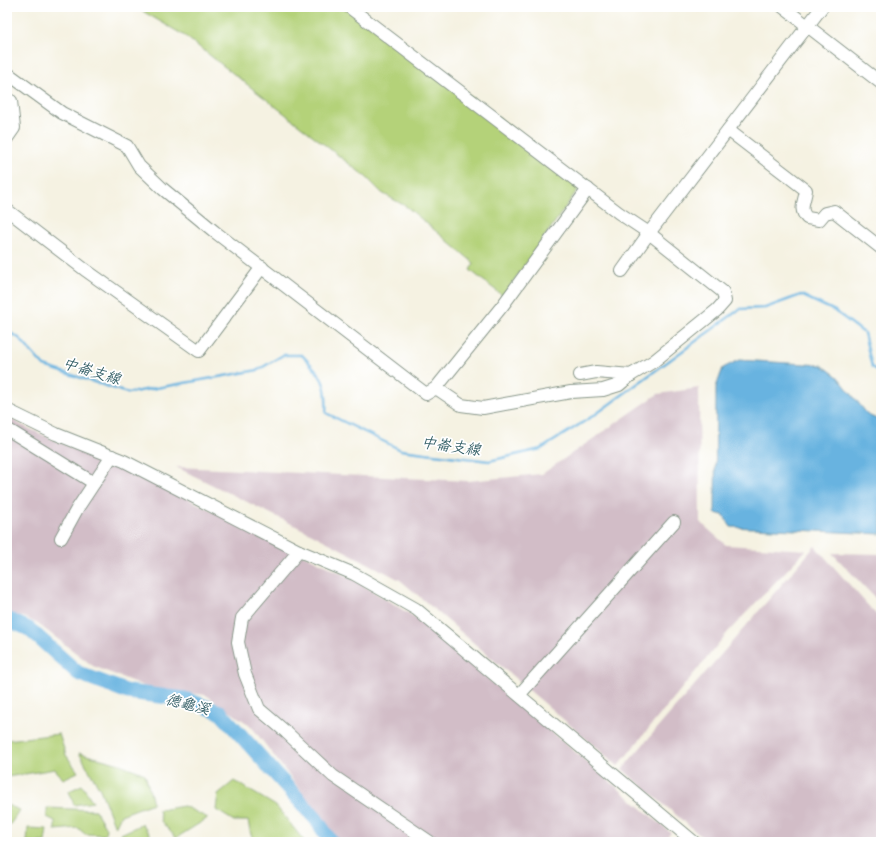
<svg xmlns="http://www.w3.org/2000/svg" width="888" height="849" font-family="Mali,'LXGW WenKai TC',sans-serif">
<style>
.industrial{fill:#d2bdc7}
.green{fill:#b4d279;stroke:#6a8856}
.water{fill:#67b3e0;stroke:#43788a}
.lines{fill:none;stroke-linecap:round;stroke-linejoin:round}
.stream{stroke:#67b3e0;stroke-width:2.5}
.river{stroke:#67b3e0;stroke-width:15}
.minor-casing{stroke:#8a988b;stroke-width:14}
.minor{stroke:#fff;stroke-width:12}
.labels{text-anchor:middle;dominant-baseline:central;stroke-width:3.5;stroke-linejoin:round;paint-order:stroke}
.water-label{font-size:15px;font-style:italic;fill:#356068;stroke:#fff}
</style>
<rect width="100%" height="100%" fill="#fff"/>
<filter id="ink" filterUnits="userSpaceOnUse"><feTurbulence type="fractalNoise" baseFrequency=".025" numOctaves="2"/><feDisplacementMap in="SourceGraphic" scale="8" xChannelSelector="R" yChannelSelector="G"/><feConvolveMatrix kernelMatrix="1 2 1 2 8 2 1 2 1" color-interpolation-filters="sRGB"/></filter>
<filter id="wash" filterUnits="userSpaceOnUse"><feTurbulence type="fractalNoise" baseFrequency=".012" numOctaves="4" result="noise"/><feDisplacementMap in="SourceGraphic" scale="16" xChannelSelector="R" yChannelSelector="G"/><feGaussianBlur stdDeviation="0.9" result="paint"/><feColorMatrix in="noise" values="0 0 0 0 0 0 0 0 0 0 0 0 0 0 0 0 0 1.4 0 .05"/><feComposite in="paint" operator="in"/></filter>
<g filter="url(#wash)">
<rect width="100%" height="100%" fill="#f5f2e2"/>
<g class="industrial">
<path d="M699,388L700,522L726,545L806,550L728,632L618,766L400,580L312,534L176,467L468,481L542,474L658,394Z"/>
<path d="M7,416L21,425L103,462L135,473L351,578L416,618L671,833L662,842H335L327,825L251,726L206,695L149,688L93,666L38,624L24,617L7,615Z"/>
<path d="M815,546L881,620V832L868,842H708L622,769Z"/>
<path d="M832,553L881,554V604Z"/>
</g>
<g class="green">
<path d="M138,7H352L550,157L545,165L581,185L503,296L470,270L474,263L407,207L382,193L366,177L185,36L144,12Z"/>
<path d="M59,734L66,755L78,772L63,779L55,769L7,777V740Z"/>
<path d="M79,753L120,764L145,774L153,803L121,815L115,827L100,789Z"/>
<path d="M234,781L276,806L305,842H256L251,835L248,821H234L216,810L218,794Z"/>
<path d="M82,785L93,802L74,805L69,791Z"/>
<path d="M7,805L20,810L7,829Z"/>
<path d="M184,806L208,818L176,838L161,821L159,810Z"/>
<path d="M47,808L95,810L106,828L105,835L85,834L78,828L55,830V821L47,817Z"/>
<path d="M142,824L155,842H125L121,834Z"/>
<path d="M28,828L47,829L45,842H27Z"/>
</g>
<path class="water" d="M739,360L822,365L838,377L868,415L881,421V534L731,527L723,515L715,513L716,387L723,368Z"/>
<g class="lines">
<path class="stream" d="M7,331L19,338L44,366L128,393L258,370L283,355H302C322,376 328,382 326,413L401,450L489,461L541,449L596,414L740,309L765,308L801,295L835,311L864,333L872,367L881,372"/>
<path class="river" d="M7,619L29,629L78,673L128,692L185,699L220,712L316,819L331,842"/>
</g>
</g>
<g filter="url(#ink)">
<g class="lines">
<defs>
<g id="minor">
<path d="M349,7L619,213L649,233L723,292L725,301L717,310L654,361L631,375L596,372L580,375"/>
<path d="M783,7L881,83"/>
<path d="M7,73L62,113L127,146L139,166L163,189L215,232L426,394L436,388L503,305L588,189"/>
<path d="M728,130L806,190C805,202 798,208 807,218L819,220L825,213L834,211L881,248"/>
<path d="M7,138L14,128L11,101"/>
<path d="M7,210L84,269L199,351L262,267"/>
<path d="M622,271L649,233L822,7"/>
<path d="M436,388L461,405L483,408L571,392L603,390L619,385L631,375"/>
<path d="M7,410L56,434L124,461L299,551L354,574L416,609L694,842"/>
<path d="M7,429L94,483"/>
<path d="M61,538L77,509L112,456"/>
<path d="M299,551L242,618L238,642L245,674L259,709L286,732L333,776L430,842"/>
<path d="M519,695L674,522"/>
</g>
</defs>
<use href="#minor" class="minor-casing"/>
<use href="#minor" class="minor"/>
</g>
</g>
<g class="labels">
<g class="water-label">
<text transform="translate(92 370) rotate(17)">中崙支線</text>
<text transform="translate(451 445) rotate(8)">中崙支線</text>
<text transform="translate(188 703) rotate(14)">德龜溪</text>
</g>
</g>
<rect width="888" height="849" fill="none" stroke="#fff" stroke-width="24"/>
</svg>
